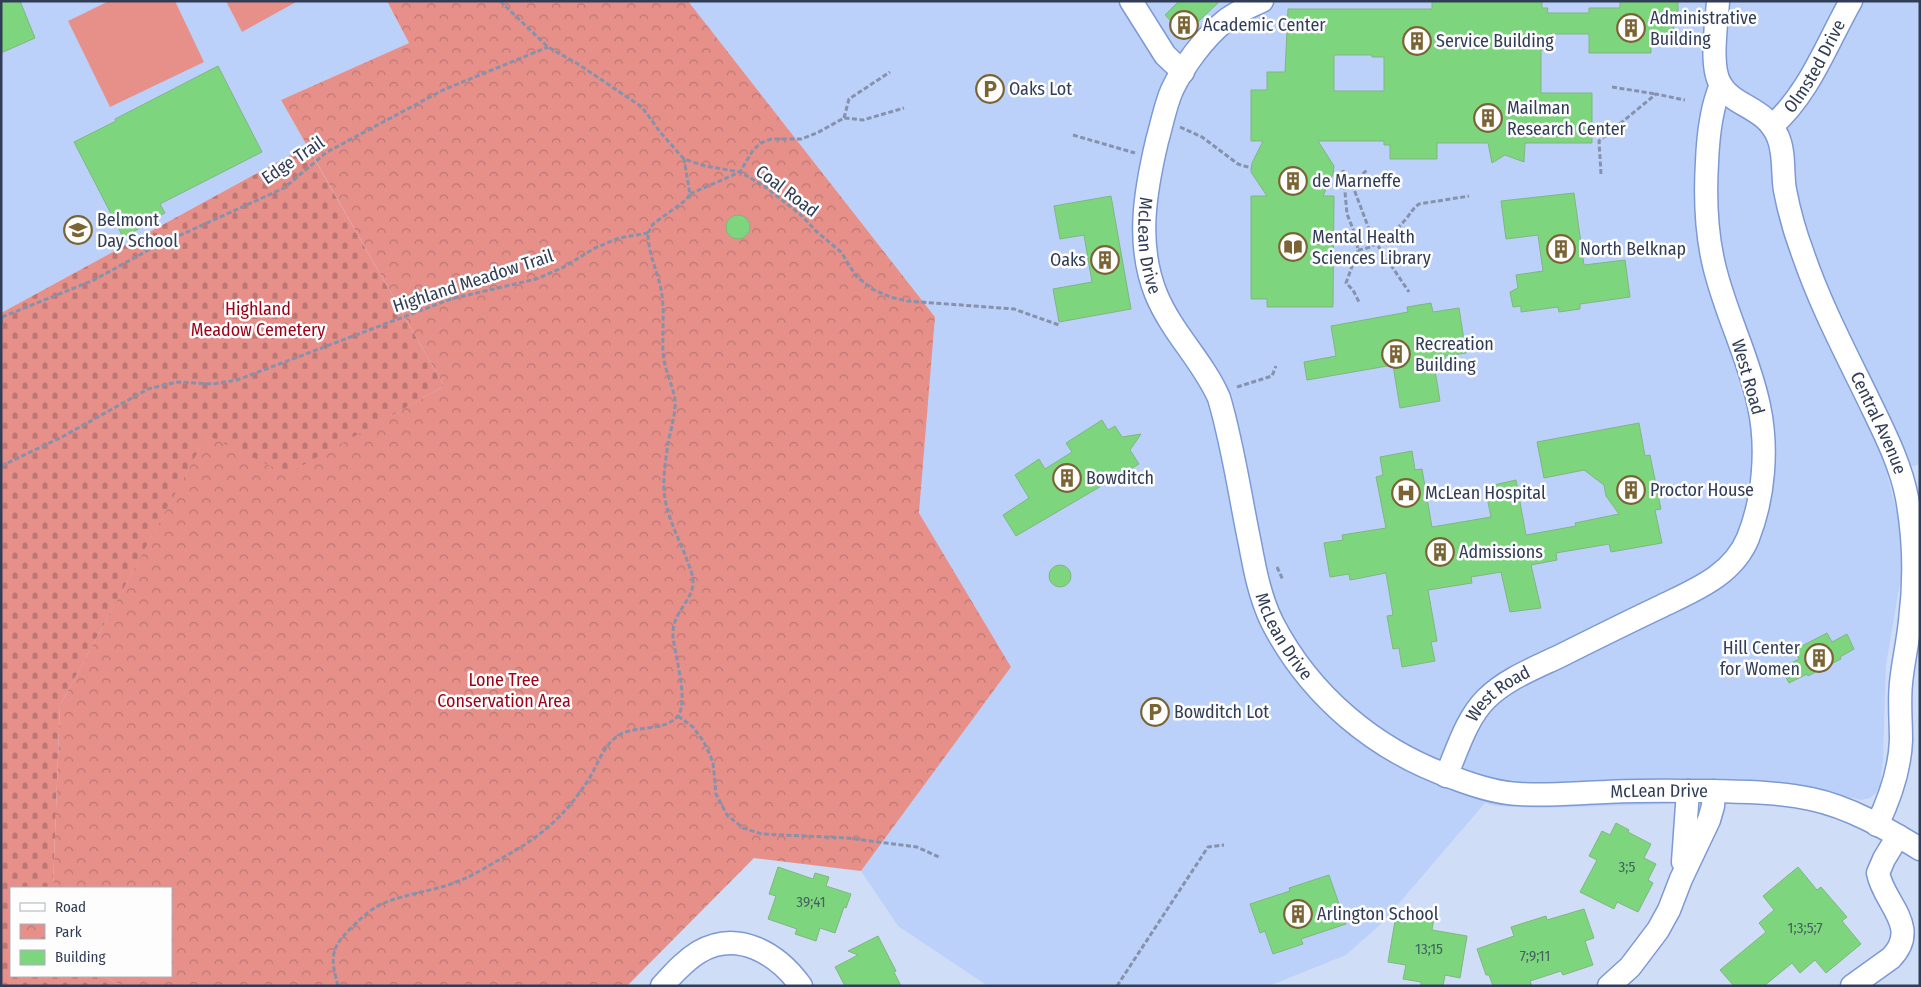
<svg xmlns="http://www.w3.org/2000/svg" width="1921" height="987" font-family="'Fira Sans Condensed',sans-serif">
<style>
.built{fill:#bcd1fa}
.grass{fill:#e7908a}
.cemetery{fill:url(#cemetery-stones)}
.park{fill:url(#park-crowns)}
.building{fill:#7dd67e;stroke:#81b580;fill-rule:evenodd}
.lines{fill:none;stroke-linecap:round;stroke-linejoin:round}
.minor-casing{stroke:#7d99d4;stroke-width:25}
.path{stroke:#8692ab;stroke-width:3;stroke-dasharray:5 2.5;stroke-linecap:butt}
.minor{stroke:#fff;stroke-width:22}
.labels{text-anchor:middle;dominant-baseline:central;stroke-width:5;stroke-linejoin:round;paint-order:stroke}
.number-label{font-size:15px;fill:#446360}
.poi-label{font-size:18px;fill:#313d56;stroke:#fdfdfd;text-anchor:start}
.street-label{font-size:18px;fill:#313d56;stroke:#fdfdfd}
.park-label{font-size:18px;fill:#9c0017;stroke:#fdfdfd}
</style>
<defs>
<pattern id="cemetery-stones" width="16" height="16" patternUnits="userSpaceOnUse" patternTransform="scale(1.25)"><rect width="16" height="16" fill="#e7908a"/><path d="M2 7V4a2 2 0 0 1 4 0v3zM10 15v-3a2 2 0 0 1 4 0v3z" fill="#bc7774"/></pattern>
<pattern id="park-crowns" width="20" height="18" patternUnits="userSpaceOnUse" patternTransform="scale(1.25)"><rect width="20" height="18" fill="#e7908a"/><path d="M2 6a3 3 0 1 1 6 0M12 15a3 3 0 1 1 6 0" fill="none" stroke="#bc7774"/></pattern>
</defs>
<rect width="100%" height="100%" fill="#d0ddf6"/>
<g class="built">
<path d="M1,1H387L409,43L281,100L307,146L1,313Z"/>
<path d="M688,1H1920V464L1887,474L1900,525L1903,565L1886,665L1883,760L1880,786L1876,793L1870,798L1861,800L1817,789L1741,779L1668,778L1670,804L1541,808L1496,806L1485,803L1382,923L1346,955L1269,986H988L898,926L861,871L1011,667L919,513L935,317Z"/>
</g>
<g class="grass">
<path d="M109,1H175L204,62L110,107L68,21Z"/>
<path d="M226,1H298L242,32Z"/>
</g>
<path class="cemetery" d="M307,146L444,386L287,475L207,436L60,705L53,888H11V976H101L124,986H1V313Z"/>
<path class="park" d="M387,1H688L935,317L919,513L1011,667L861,871L754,858L627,986H124L101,976H171V888H53L60,705L207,435L287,474L444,386L281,100L409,43Z"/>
<g class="building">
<path d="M1,1H20L35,38L1,53Z"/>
<path d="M1179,1H1220L1184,35L1165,15Z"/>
<path d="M1432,1H1542V8H1548L1547,13H1589V8H1620V1H1678V16L1674,17V37L1651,36V53H1589V34H1547L1548,50H1541V93H1592V143H1525L1524,162L1505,155L1492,163L1488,143H1437V159H1390V145H1384V141H1318L1334,166L1333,174L1323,196H1334L1333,307H1267V299H1251V196H1267L1251,172L1252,163L1263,141H1251V90H1267V72H1285L1288,9H1432ZM1334,55H1372V57H1384V91H1334Z"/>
<path d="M218,66L262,152L160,204L165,213L147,222L148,224L123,237L74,142L116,121L115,119Z"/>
<path d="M1574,193L1584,265L1625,260L1630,297L1580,304V309L1559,312L1558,307L1521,312V306L1513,307L1510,292L1518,288L1516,275L1543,271L1538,235L1506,239L1501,201Z"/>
<path d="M1111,196L1131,309L1059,322L1053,289L1092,282L1084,235L1060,239L1054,206Z"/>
<circle cx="738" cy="227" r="12"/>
<path d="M1431,303L1433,312L1459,308L1466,353L1445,356L1446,362L1434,364L1440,401L1400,408L1393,365L1307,380L1304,362L1336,356L1331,326L1408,312L1407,307Z"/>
<path d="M1102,420L1108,430L1115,426L1122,437L1141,434L1130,450L1139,464L1016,536L1003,515L1029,498L1015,475L1039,459L1045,469L1072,452L1066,443Z"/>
<path d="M1639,423L1645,456L1650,455L1661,509L1655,510L1662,543L1611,552L1609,544L1556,553L1557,560L1531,565L1541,608L1510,612L1501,572L1471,577L1472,583L1428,590L1437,641L1431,642L1435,661L1402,667L1399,648L1393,649L1387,616L1393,615L1386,573L1350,580L1349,574L1330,577L1324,543L1343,540L1342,535L1386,528L1376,477L1383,475L1380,457L1412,451L1415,470L1422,469L1432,527L1491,517L1485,487L1516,480L1526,535L1576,526L1575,523L1619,514L1606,496L1604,485L1584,470L1544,478L1537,442Z"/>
<circle cx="1060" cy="576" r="11"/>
<path d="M1827,633L1832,642L1847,634L1854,649L1840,657L1841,659L1808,676L1807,674L1789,683L1781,668L1799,659L1794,650Z"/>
<path d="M1616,823L1629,830L1628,832L1651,844L1644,858L1656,864L1648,880L1653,883L1638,912L1617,902L1614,909L1580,892L1597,860L1589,856L1602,831L1610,835Z"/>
<path d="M778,867L813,879L815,873L829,877L826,886L851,894L846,908L844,907L835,933L820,928L816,941L795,934L797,929L768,919L776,896L769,894Z"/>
<path d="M1798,867L1817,890L1821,887L1847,917L1842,921L1861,944L1826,973L1815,960L1800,973L1792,963L1764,986H1734L1720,970L1766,932L1759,923L1774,910L1763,896Z"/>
<path d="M1329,875L1346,924L1301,939L1303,944L1273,954L1265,931L1260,933L1250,904L1290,891L1289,888Z"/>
<path d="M1584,909L1594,938L1585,941L1593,965L1563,975L1561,971L1530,981L1532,986H1493L1489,975H1486L1477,949L1514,936L1511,927L1546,916L1547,920Z"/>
<path d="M1408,914L1434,918L1432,930L1467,936L1460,978L1445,975L1443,986H1421V982L1403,979L1406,965L1388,962L1395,921L1406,923Z"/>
<path d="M878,936L896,971L894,972L901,986H845L835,967L858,955L848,951Z"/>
</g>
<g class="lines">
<defs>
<g id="minor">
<path d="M1131,1L1165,55L1183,72"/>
<path id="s1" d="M1262,1C1249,7 1236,12 1225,21C1204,38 1184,65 1172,90C1165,106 1162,124 1157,141C1145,192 1136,244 1156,294C1172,333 1203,361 1219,398C1233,445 1240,496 1250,544C1255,571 1260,597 1272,622C1310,696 1376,751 1454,778C1475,786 1496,793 1519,794C1548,796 1576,793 1605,792C1640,790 1676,791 1711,791C1745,792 1778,792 1811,799C1850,807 1887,829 1920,849"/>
<path id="s2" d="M1718,1C1717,22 1709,67 1721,85C1734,107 1766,107 1778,137C1785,153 1782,173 1785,190C1789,211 1795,233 1803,254C1821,307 1848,357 1872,407C1886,436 1901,466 1907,498C1914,537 1915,582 1910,621C1908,642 1903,662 1901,683C1899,702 1901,721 1901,740C1900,770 1890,798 1877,825"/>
<path id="s3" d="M1772,126C1809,94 1827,43 1851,1"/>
<path id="s4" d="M1446,776C1457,751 1466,719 1486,699C1506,679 1535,668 1560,656C1594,639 1628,622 1662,606C1695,590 1733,575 1748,538C1764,498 1768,448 1759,406C1749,357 1725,313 1714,265C1706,232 1705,196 1707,162C1708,137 1711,108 1721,85"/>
<path d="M1683,862L1688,791"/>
<path d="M662,986C673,974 684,961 699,952C738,929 778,954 801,986"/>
<path d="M1609,986L1630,967L1658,930L1669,910L1681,879L1709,820L1713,806L1714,791"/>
<path d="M1852,986L1891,958C1921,927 1884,904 1878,873L1884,859L1898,836"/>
</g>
</defs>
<use href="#minor" class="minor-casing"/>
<g class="path">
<path d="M500,1L548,47L578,64L642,107L660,132L684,159L705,166L740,172L764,186L801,215L816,231L841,252L856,276L872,289L890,297L907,301L1014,309L1059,325"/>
<path d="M1612,87L1656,94"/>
<path d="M844,118L849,99L890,72"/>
<path d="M1180,127L1202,137L1238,164L1251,168"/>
<path d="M1073,135L1135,153"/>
<path d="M1343,170L1347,214L1355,234L1358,250L1346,283L1353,290L1359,302"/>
<path d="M1601,174L1599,141L1656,94L1685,100"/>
<path d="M1352,184L1372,237L1409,292"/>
<path d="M1346,189L1367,170"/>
<path d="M690,194L740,172L753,150L761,143L771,139H801L817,133L844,118L863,120L904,108"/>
<path d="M648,233L653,224L686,200L690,194L684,159"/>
<path d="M1358,250C1376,248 1395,232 1406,219C1411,213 1413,208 1419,204L1469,196"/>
<path d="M2,317L94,280L154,247L284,188L327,152L443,90L548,47"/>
<path d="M1,323L2,317"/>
<path d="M1237,387L1272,376L1276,366"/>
<path d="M1,466L62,437L148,389L177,382L213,384L237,380L451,299L536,279L562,268L595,248L619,238L648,233"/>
<path d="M1277,567L1283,580"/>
<path d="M678,716L693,727L704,742L713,762L716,794L727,815L743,828L762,834L847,838L917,847L941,858"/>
<path d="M338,986C331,959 329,950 350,929C360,919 370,909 384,903C408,893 435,891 459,881C474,875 488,866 502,858C537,839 562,819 585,785C597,769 602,744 621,734C638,725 668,732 679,714C688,699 675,655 673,637C671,611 695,601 693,579C692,572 689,566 687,560C679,538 666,516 664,491C663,476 666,458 668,443C671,428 676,414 675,399C672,383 664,369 663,352C662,331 665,311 661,289C657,270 648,253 648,233"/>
<path d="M1117,986L1208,847L1224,845"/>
</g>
<use href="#minor" class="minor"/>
</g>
<defs>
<symbol id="building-ring" viewBox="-11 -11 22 22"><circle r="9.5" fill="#fdfdfd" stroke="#7b6434" stroke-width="1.5"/><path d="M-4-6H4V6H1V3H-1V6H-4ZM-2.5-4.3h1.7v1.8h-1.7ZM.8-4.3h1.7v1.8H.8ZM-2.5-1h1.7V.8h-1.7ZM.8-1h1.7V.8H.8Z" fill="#7b6434"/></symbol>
<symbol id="parking-ring" viewBox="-11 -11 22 22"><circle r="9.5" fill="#fdfdfd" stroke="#7b6434" stroke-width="1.5"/><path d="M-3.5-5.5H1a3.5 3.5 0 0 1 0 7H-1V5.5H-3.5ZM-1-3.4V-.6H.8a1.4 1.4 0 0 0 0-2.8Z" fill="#7b6434"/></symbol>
<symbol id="school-ring" viewBox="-11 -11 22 22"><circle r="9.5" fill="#fdfdfd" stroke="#7b6434" stroke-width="1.5"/><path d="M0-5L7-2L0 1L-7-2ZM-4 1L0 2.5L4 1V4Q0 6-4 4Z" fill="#7b6434"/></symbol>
<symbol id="library-ring" viewBox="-11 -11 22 22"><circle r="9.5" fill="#fdfdfd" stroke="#7b6434" stroke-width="1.5"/><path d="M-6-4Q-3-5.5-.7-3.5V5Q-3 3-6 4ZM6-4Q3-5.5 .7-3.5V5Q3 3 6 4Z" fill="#7b6434"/></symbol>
<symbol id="hospital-ring" viewBox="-11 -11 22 22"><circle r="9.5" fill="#fdfdfd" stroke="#7b6434" stroke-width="1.5"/><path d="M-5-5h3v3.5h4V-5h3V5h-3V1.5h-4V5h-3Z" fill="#7b6434"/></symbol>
</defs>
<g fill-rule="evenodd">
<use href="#building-ring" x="1168" y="9" width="32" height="32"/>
<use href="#building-ring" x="1615" y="12" width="32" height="32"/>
<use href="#building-ring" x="1401" y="25" width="32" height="32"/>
<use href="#parking-ring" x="974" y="73" width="32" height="32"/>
<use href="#building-ring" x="1472" y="102" width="32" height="32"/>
<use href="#building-ring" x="1277" y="165" width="32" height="32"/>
<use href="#school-ring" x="62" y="214" width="32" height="32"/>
<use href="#library-ring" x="1277" y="231" width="32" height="32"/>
<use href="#building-ring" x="1545" y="233" width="32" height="32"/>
<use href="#building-ring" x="1089" y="244" width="32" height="32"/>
<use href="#building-ring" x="1380" y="338" width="32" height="32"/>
<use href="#building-ring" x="1051" y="462" width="32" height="32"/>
<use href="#building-ring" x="1615" y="474" width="32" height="32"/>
<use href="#hospital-ring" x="1390" y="477" width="32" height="32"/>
<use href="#building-ring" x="1424" y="536" width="32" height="32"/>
<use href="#building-ring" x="1803" y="642" width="32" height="32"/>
<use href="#parking-ring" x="1139" y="696" width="32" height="32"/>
<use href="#building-ring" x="1282" y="898" width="32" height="32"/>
</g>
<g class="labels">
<g class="number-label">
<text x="1627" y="867">3;5</text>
<text x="811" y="902">39;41</text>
<text x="1805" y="928">1;3;5;7</text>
<text x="1429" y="949">13;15</text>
<text x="1535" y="956">7;9;11</text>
</g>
<g class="poi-label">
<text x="1650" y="18">Administrative<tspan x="1650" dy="21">Building</tspan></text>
<text x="1203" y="25">Academic Center</text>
<text x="1436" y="41">Service Building</text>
<text x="1009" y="89">Oaks Lot</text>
<text x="1507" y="108">Mailman<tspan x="1507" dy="21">Research Center</tspan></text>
<text x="1312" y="181">de Marneffe</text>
<text x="97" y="220">Belmont<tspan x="97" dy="21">Day School</tspan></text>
<text x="1312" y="237">Mental Health<tspan x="1312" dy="21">Sciences Library</tspan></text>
<text x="1580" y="249">North Belknap</text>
<text x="1086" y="260" text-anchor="end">Oaks</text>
<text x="1415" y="344">Recreation<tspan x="1415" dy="21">Building</tspan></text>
<text x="1086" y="478">Bowditch</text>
<text x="1650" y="490">Proctor House</text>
<text x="1425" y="493">McLean Hospital</text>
<text x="1459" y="552">Admissions</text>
<text x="1800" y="648" text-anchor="end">Hill Center<tspan x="1800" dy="21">for Women</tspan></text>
<text x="1174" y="712">Bowditch Lot</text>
<text x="1317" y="914">Arlington School</text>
</g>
<g class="street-label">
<text stroke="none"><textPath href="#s3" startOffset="74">Olmsted Drive</textPath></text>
<text transform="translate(293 160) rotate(-34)">Edge Trail</text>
<text transform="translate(787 191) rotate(37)">Coal Road</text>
<text stroke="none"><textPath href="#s1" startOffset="289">McLean Drive</textPath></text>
<text transform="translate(473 281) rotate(-18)">Highland Meadow Trail</text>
<text transform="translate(1748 377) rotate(74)">West Road</text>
<text stroke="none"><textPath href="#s2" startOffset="469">Central Avenue</textPath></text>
<text stroke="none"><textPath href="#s1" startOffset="709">McLean Drive</textPath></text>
<text stroke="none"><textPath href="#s4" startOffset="100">West Road</textPath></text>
<text stroke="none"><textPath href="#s1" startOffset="1144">McLean Drive</textPath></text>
</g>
<g class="park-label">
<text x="258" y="309">Highland<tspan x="258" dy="21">Meadow Cemetery</tspan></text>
<text x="504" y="680">Lone Tree<tspan x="504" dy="21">Conservation Area</tspan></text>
</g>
</g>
<rect width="1921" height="987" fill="none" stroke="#313d56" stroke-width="5"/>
<rect x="10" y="887" width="162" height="90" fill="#fdfdfd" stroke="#abb0ba"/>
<rect x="20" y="903" width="25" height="8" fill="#ffffff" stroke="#abb0ba"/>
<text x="55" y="912" font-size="15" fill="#313d56">Road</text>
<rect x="20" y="924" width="25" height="15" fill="url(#park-crowns)" stroke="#abb0ba"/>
<text x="55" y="937" font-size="15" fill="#313d56">Park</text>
<rect x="20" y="950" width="25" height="15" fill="#7dd67e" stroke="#abb0ba"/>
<text x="55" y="962" font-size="15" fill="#313d56">Building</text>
</svg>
